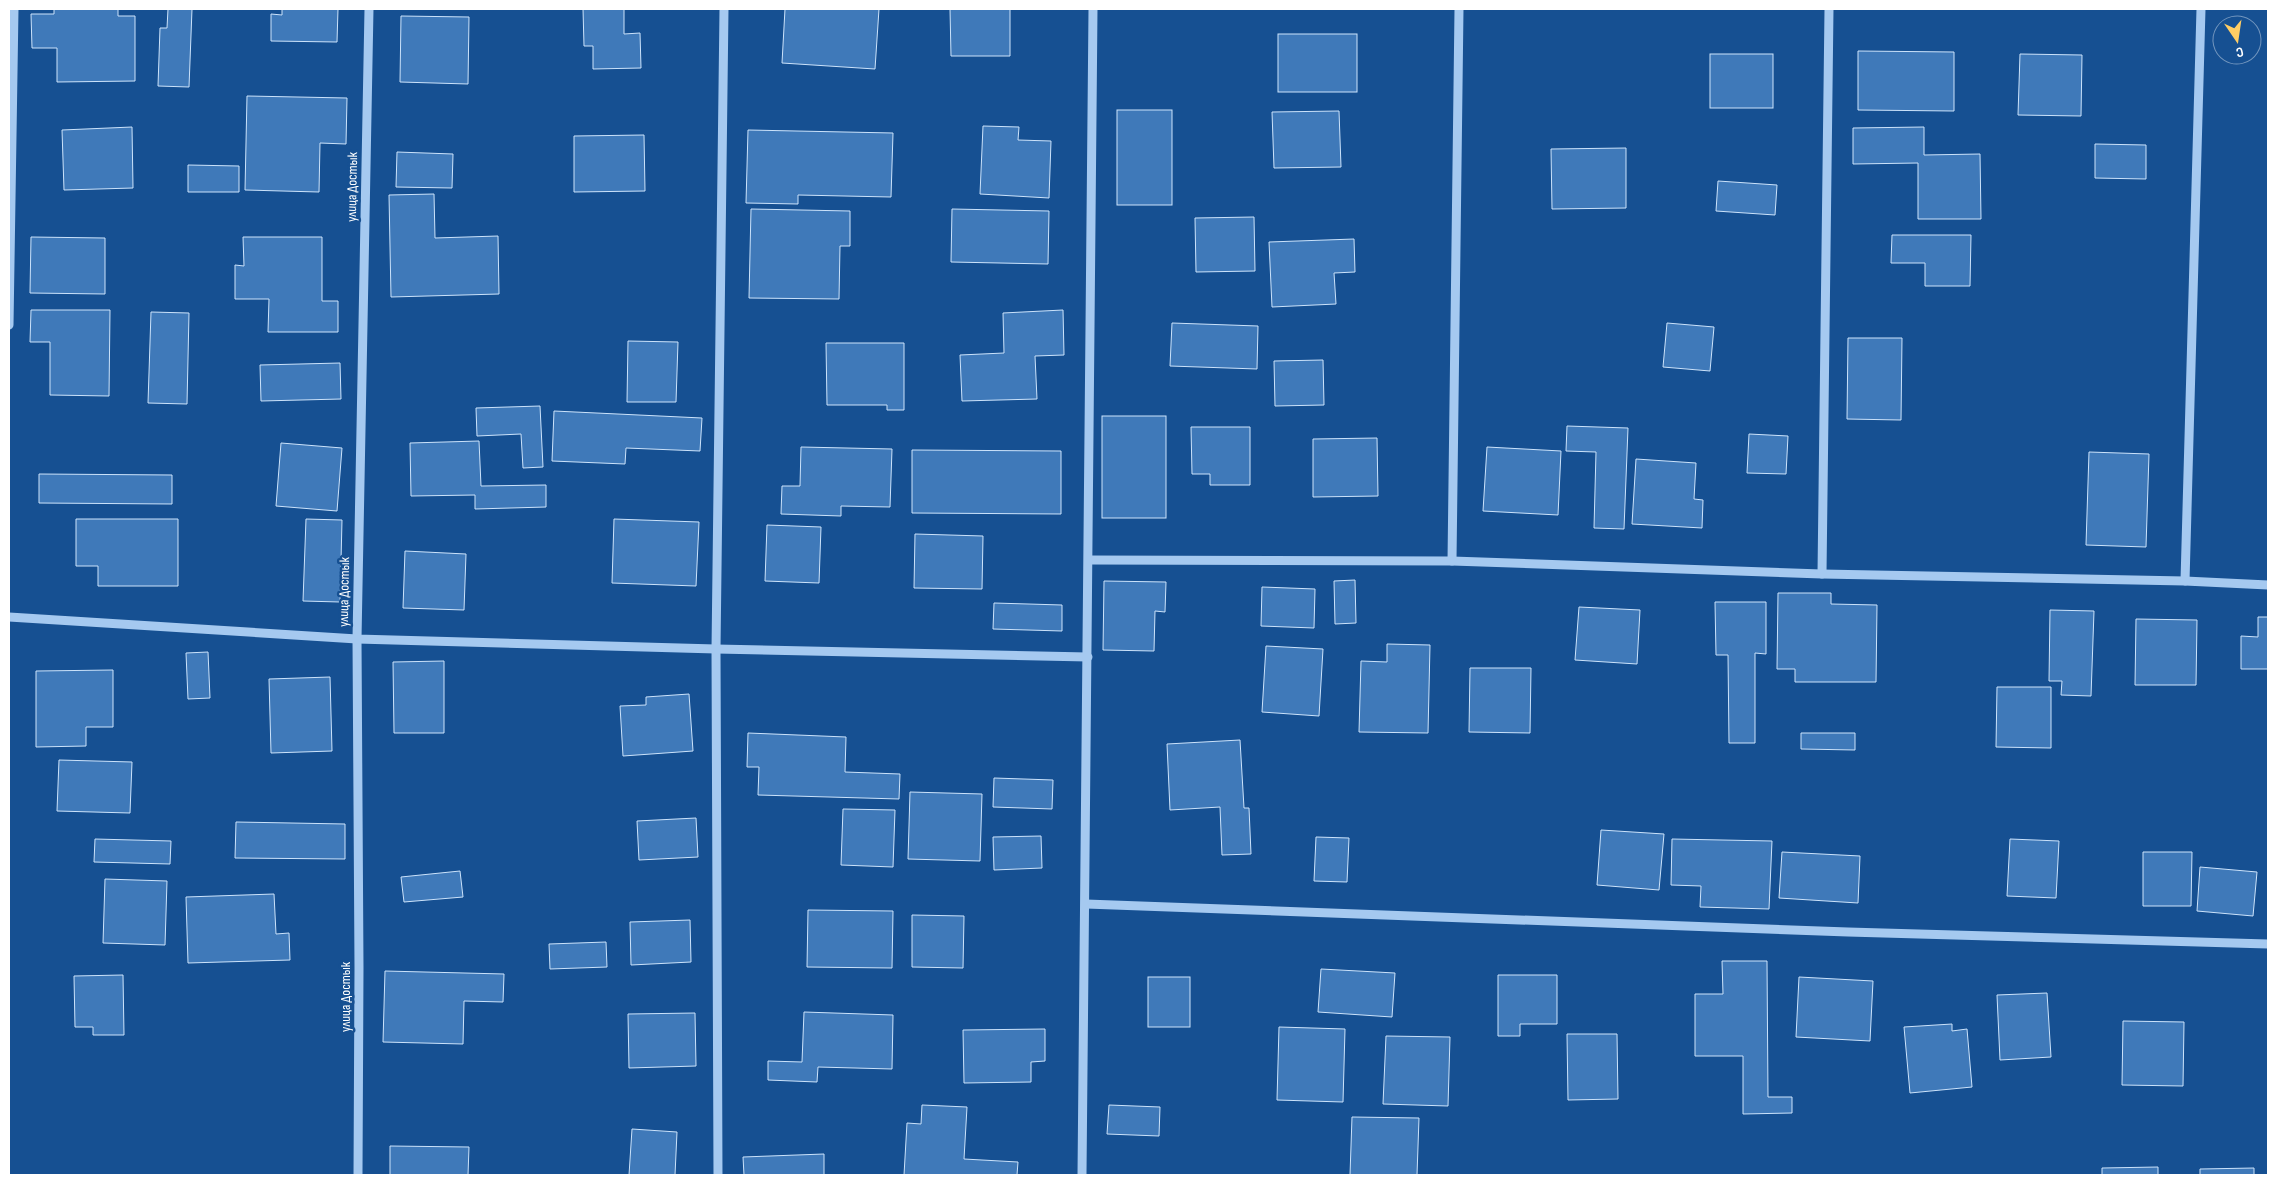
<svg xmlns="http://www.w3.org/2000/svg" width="2277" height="1184" font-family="'Sofia Sans Condensed',sans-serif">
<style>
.building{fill:#3f79b9;stroke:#cce3fb}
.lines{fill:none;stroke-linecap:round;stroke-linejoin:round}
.minor{stroke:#a5c9f0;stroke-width:9}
.labels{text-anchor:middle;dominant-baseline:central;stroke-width:5;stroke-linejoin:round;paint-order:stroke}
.street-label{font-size:14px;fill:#fff;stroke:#165092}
</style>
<rect width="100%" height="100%" fill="#165092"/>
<g class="building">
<path d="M54,9H118V16H135V81L57,82V48H32L31,14H54Z"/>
<path d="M168,9H192L189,87L158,86L160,28H167Z"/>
<path d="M282,9H338L337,42L271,41V14L282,15Z"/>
<path d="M583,9H624V34L640,33L641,68L593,69V46H584Z"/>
<path d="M785,9H879L875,69L782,63Z"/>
<path d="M950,9H1010V56H951Z"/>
<path d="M401,16L469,17L468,84L400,82Z"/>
<rect x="1278" y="34" width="79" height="58"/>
<path d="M1858,51L1954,52V111L1858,110Z"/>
<rect x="1710" y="54" width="63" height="54"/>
<path d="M2020,54L2082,55L2081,116L2018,115Z"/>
<path d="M247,96L347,98L346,144L320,143L319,192L245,190Z"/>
<rect x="1117" y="110" width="55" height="95"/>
<path d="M1339,111L1341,167L1274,168L1272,112Z"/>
<path d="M983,126L1019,127L1018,140L1051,141L1049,198L980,194Z"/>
<path d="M132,127L133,188L64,190L62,130Z"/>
<path d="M1924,127V155L1980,154L1981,219H1918V163L1853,164V128Z"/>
<path d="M748,130L893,133L891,197L798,195V204L746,203Z"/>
<path d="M644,135L645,191L574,192V136Z"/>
<path d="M2095,144L2146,145V179L2095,178Z"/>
<path d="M1626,148V208L1552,209L1551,149Z"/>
<path d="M397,152L453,154L452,188L396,187Z"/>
<path d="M188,165L239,166V192H188Z"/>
<path d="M1718,181L1777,185L1775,215L1716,211Z"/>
<path d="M434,194L435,238L498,236L499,294L391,297L389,195Z"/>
<path d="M751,209L850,211V246H840L839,299L749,298Z"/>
<path d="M952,209L1049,211L1048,264L951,262Z"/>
<path d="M1254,217L1255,271L1196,272L1195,218Z"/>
<path d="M1892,235H1971L1970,286H1925V263H1891Z"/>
<path d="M31,237L105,238V294L30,293Z"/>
<path d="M243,237H322V301H338V332H268L269,299H235V265L244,266Z"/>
<path d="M1354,239L1355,272L1334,273L1336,304L1272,307L1269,242Z"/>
<path d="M31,310H110L109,396L50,395V342H30Z"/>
<path d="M1063,310L1064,355L1035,356L1037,399L962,401L960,355L1004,353L1003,313Z"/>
<path d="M151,312L189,313L187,404L148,403Z"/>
<path d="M1172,323L1258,326L1257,369L1170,366Z"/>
<path d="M1667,323L1714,327L1710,371L1663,367Z"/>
<path d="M1848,338H1902L1901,420L1847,419Z"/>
<path d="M628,341L678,342L676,402H627Z"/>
<path d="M826,343H904V410H887V405H827Z"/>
<path d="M1323,360L1324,405L1275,406L1274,361Z"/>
<path d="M340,363L341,399L261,401L260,365Z"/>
<path d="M540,406L543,467L523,468L521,434L477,436L476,408Z"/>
<path d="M554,411L702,418L700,451L626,448L625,464L552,461Z"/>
<rect x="1102" y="416" width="64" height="102"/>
<path d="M1567,426L1628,428L1624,529L1594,528L1596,452L1566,451Z"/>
<path d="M1191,427H1250V485H1210V474H1192Z"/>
<path d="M1749,434L1788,436L1786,474L1747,473Z"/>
<path d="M1377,438L1378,496L1313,497V439Z"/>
<path d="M479,441L481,486L546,485V507L475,509V495L411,496L410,443Z"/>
<path d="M281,443L342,448L337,511L276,506Z"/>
<path d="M801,447L892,449L890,507L841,506V516L781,514L782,486H800Z"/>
<path d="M1487,447L1561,451L1558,515L1483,511Z"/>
<path d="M912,450L1061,451V514L912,513Z"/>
<path d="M2089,452L2149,454L2146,547L2086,545Z"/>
<path d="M1636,459L1696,463L1694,499L1703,500L1702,528L1632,524Z"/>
<path d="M39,474L172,475V504L39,503Z"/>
<path d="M76,519H178V586H98V566H76Z"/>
<path d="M306,519L342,520L340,602L303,601Z"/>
<path d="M614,519L699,522L696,586L612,583Z"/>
<path d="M767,525L821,527L819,583L765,581Z"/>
<path d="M915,534L983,536L982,589L914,588Z"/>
<path d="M405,551L466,554L464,610L403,608Z"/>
<path d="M1355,580L1356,623L1335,624L1334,581Z"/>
<path d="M1104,581L1166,582L1165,612L1155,611L1154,651L1103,650Z"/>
<path d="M1262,587L1315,589L1314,628L1261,626Z"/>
<path d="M1778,593H1831V604L1877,605L1876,682H1795V669H1777Z"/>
<path d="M1715,602H1766V654L1755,653V743H1729L1728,655H1716Z"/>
<path d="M994,603L1062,605V631L993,629Z"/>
<path d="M1579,607L1640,610L1637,664L1575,660Z"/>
<path d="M2050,610L2094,611L2091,696L2061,695L2062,681H2049Z"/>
<path d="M2258,617H2268V669H2241V636L2258,637Z"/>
<path d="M2136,619L2197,620L2196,685H2135Z"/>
<path d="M1387,644L1430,645L1428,733L1359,732L1361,661L1387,662Z"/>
<path d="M1266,646L1323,649L1319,716L1262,712Z"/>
<path d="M208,652L210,698L188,699L186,653Z"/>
<path d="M444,661V733H394L393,662Z"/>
<path d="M1470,668H1531L1530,733L1469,732Z"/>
<path d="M113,670V727H86V746L36,747V671Z"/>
<path d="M330,677L332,751L271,753L269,679Z"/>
<path d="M1997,687H2051V748L1996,747Z"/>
<path d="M689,694L693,751L623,756L620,706L646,705V697Z"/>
<path d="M748,733L846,737L845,772L900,774L899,799L758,795L759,767H747Z"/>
<path d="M1801,733H1855V750L1801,749Z"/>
<path d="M1240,740L1244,808H1249L1251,854L1222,855L1220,807L1170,810L1167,744Z"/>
<path d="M59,760L132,762L130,813L57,811Z"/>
<path d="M994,778L1053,780L1052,809L993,807Z"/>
<path d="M910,792L982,794L980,861L908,859Z"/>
<path d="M843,809L895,810L893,867L841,865Z"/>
<path d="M696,818L698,857L639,860L637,821Z"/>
<path d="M236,822L345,824V859L235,858Z"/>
<path d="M1601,830L1664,834L1659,890L1597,885Z"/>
<path d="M1041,836L1042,868L994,870L993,837Z"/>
<path d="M1316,837L1349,838L1347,882L1314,881Z"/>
<path d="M95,839L171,841L170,864L94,862Z"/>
<path d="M1672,839L1772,841L1769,909L1700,907L1701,886L1671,885Z"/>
<path d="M2010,839L2059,841L2056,898L2007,896Z"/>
<path d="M1782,852L1860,856L1858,903L1779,898Z"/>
<path d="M2143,852H2192L2191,906H2143Z"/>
<path d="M2200,867L2257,872L2253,916L2197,911Z"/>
<path d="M460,871L463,897L404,902L401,877Z"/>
<path d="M105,879L167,881L165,945L103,943Z"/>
<path d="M274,894L276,934L289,933L290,960L188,963L186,897Z"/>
<path d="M808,910L893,911L892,968L807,967Z"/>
<path d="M912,915L964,916L963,968L912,967Z"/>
<path d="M690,920L691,962L631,965L630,922Z"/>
<path d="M606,942L607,967L550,969L549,944Z"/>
<path d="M1722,961H1767L1768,1097H1792V1113L1743,1114V1056H1695V994H1723Z"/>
<path d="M1321,969L1395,973L1392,1017L1318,1012Z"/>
<path d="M385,971L504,974L503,1002L464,1001L463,1044L383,1042Z"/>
<path d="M123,975L124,1035H93V1027H75L74,976Z"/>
<path d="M1498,975H1557V1024H1520V1036H1498Z"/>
<rect x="1148" y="977" width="42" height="50"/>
<path d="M1799,977L1873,981L1870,1041L1796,1037Z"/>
<path d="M2047,993L2051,1057L2000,1060L1997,995Z"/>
<path d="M804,1012L893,1015L892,1069L818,1067L817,1082L768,1080V1061L802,1062Z"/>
<path d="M695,1013L696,1066L629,1068L628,1014Z"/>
<path d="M2123,1021L2184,1022L2183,1086L2122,1085Z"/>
<path d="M1952,1024V1031L1967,1029L1972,1087L1910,1093L1904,1027Z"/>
<path d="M1279,1027L1345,1029L1343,1102L1277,1100Z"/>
<path d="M1045,1029V1061L1031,1062V1082L964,1083L963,1030Z"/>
<path d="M1567,1034H1617L1618,1099L1568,1100Z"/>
<path d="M1386,1036L1450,1037L1448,1106L1383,1104Z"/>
<path d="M922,1105L967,1107L964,1159L1018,1162L1017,1175H904L907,1123L921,1124Z"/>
<path d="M1109,1105L1160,1107L1159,1136L1107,1134Z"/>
<path d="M1352,1117L1419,1118L1417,1175H1350Z"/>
<path d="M632,1129L677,1132L675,1175H629Z"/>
<path d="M390,1146L469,1147L468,1175H390Z"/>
<path d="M824,1154V1175H744L743,1157Z"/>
<path d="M2158,1167V1175H2102V1168Z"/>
<path d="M2254,1168V1175H2200V1169Z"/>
</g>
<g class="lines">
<g class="minor">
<path d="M9,325L14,9"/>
<path d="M1089,560L1452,561L1822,574L2185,581L2268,585"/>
<path d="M1452,561L1459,9"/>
<path d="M1822,574L1829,9"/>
<path d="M2185,581L2201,9"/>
<path d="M9,617L357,639L716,649L1088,657"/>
<path d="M1086,904L1848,932L2268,944"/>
<path d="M358,1175L359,968L357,639L369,9"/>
<path d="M718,1175L716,649L724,9"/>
<path d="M1082,1175L1093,9"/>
</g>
</g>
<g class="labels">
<g class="street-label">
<text transform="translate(352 187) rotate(-89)">улица Достык</text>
<text transform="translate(344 592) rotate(-89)">улица Достык</text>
<text transform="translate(345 997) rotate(-90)">улица Достык</text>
</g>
</g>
<rect width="2277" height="1184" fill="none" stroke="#ffffff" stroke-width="20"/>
<g transform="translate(2237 40) rotate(167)"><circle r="24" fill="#165092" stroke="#7396be"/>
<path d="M0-4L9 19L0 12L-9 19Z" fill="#ffcd64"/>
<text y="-8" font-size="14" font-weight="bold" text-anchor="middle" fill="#ffffff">С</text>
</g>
</svg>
